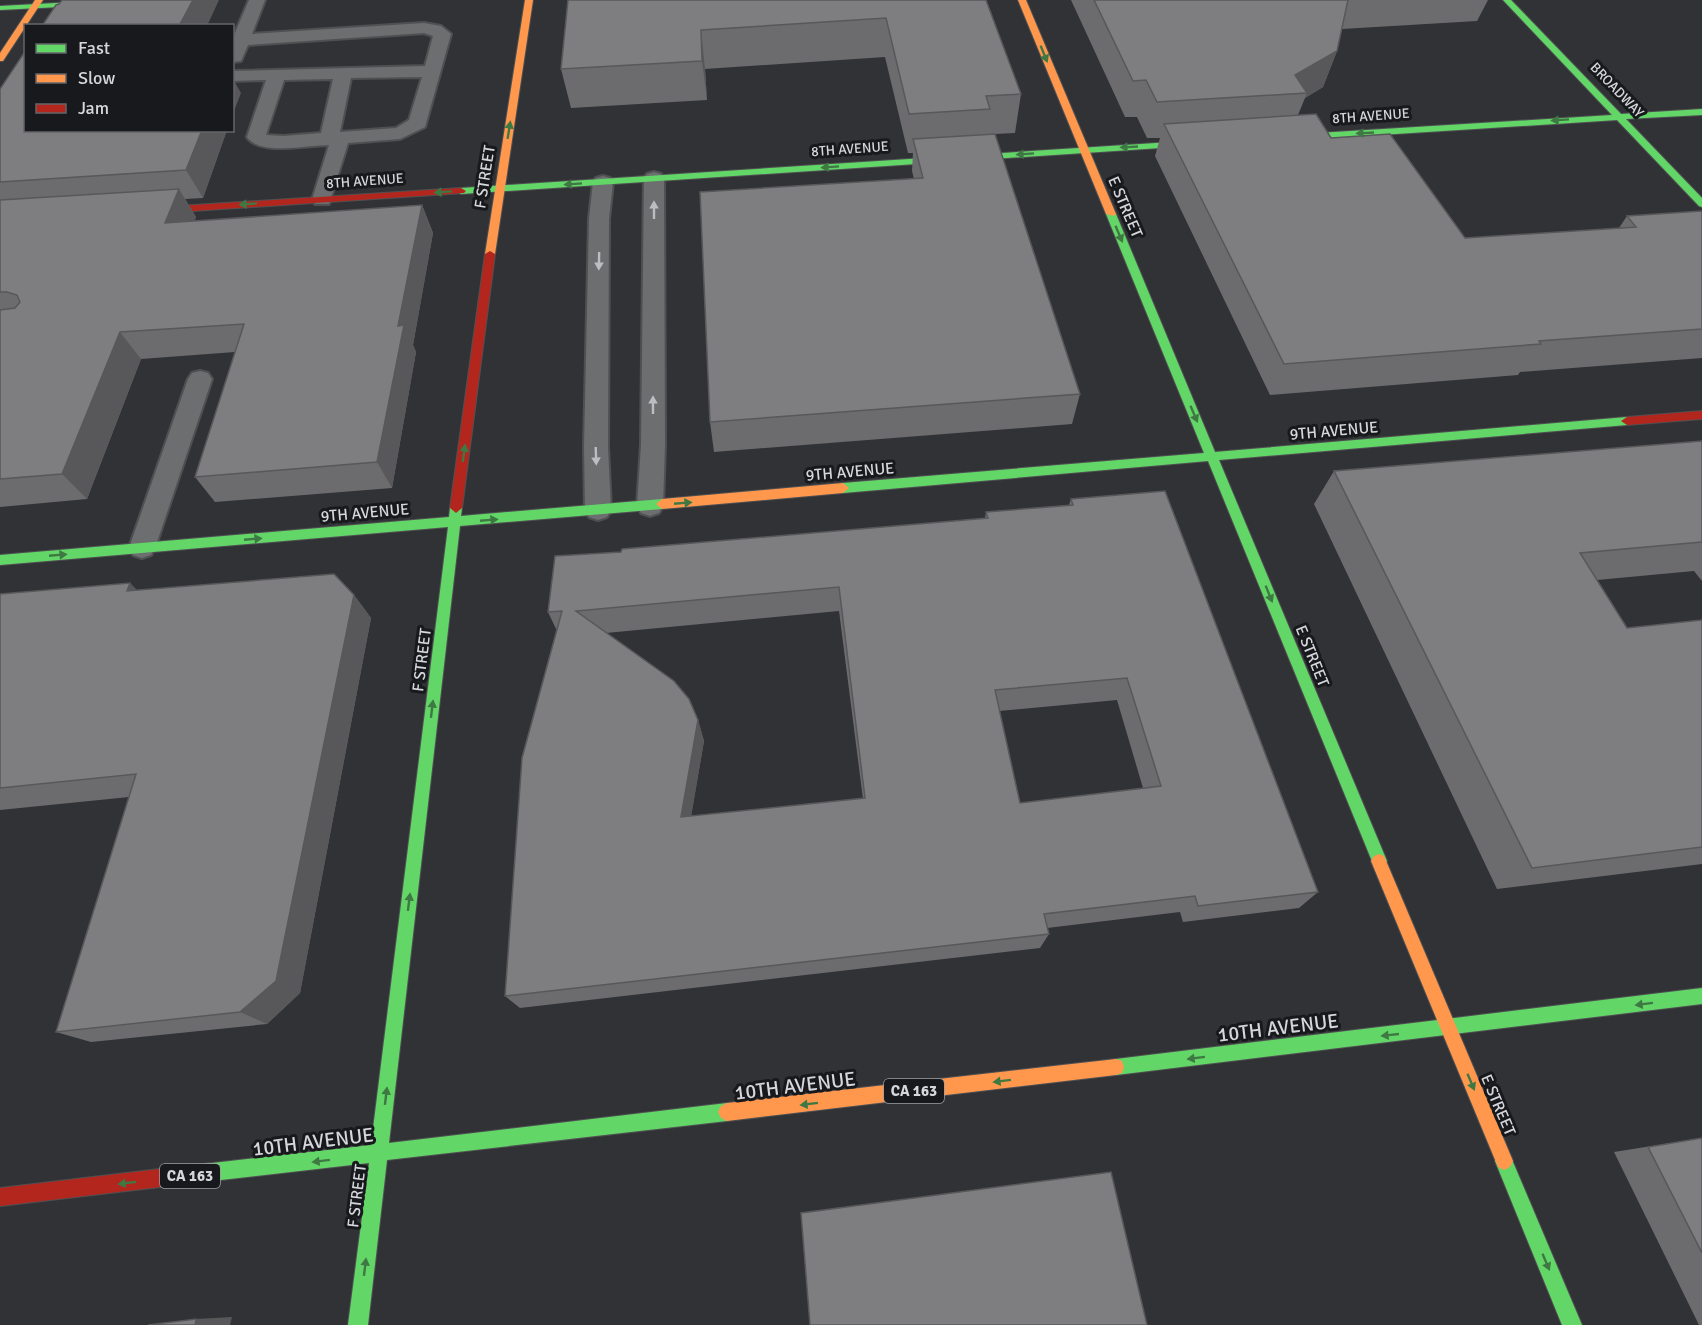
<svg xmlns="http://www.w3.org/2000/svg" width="1702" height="1325" font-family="Signika,sans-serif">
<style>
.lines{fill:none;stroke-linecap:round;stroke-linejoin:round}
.lane-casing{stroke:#4f5052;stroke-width:4}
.fast-casing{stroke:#4f5052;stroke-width:2}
.slow-casing{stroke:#4f5052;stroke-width:2}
.jam-casing{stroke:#4f5052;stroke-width:2}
.lane{fill:#6c6e70;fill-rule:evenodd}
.fast{fill:#63d668;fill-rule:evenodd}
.slow{fill:#ff974d;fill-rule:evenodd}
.jam{fill:#b3261e;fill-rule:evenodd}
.wall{fill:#6c6c6f;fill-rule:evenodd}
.shaded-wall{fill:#58585a}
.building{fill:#7e7e81;stroke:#58585a;stroke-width:1.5;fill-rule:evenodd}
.oneway{fill:#3e7842}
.oneway2{fill:#bcbdc1}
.labels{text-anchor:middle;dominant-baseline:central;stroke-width:6;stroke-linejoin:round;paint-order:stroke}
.far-street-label{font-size:14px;fill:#d6d7dc;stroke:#18191c}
.shield{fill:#18191c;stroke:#9d9ea2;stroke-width:1.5}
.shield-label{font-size:15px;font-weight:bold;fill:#d6d7dc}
.street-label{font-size:16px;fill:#d6d7dc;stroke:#18191c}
.near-street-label{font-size:20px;fill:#d6d7dc;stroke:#18191c}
</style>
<rect width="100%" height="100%" fill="#313235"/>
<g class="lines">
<defs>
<g id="lane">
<path d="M249,0H265L252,34L424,23L441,26L451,34L425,127L400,139L348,143L329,204H315L312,200L329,145C308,145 260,156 247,137L266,80L232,81V71L425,66L433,36L424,33L248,45L241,61L232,62V40ZM422,77L409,120L396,128L340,132L351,78ZM333,79L321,133L284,136L266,135L284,80Z"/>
<path d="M654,172L661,174L664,178L665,445L663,506L659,513L650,516L641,513L637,506L641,445L644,178L647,174Z"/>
<path d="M603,176L610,178L613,182L609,219L608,447L611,510L607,517L598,520L589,517L585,510L584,447L589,219L593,182L596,178Z"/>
<path d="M200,371L208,373L212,379L155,548L151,555L142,558L133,555L129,548L188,379L192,373Z"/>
</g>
<g id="fast">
<path d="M112,0H163L159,2L0,10V6Z"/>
<path d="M1503,0H1511L1621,114L1702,109V115L1626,119L1702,198V207L1699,206L1617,120L1285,141L1281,138L1285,135L1612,115Z"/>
<path d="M1203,140L1206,141V145L461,194L456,191L461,188Z"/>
<path d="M1111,211L1116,214L1215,452L1627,417L1633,421L1627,425L1219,460L1387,861L1384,866L1379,868L1374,866L1208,461L843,493L837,488L843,483L1204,453L1106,214Z"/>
<path d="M662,499L668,504L662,509L460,526L389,1143L727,1103L733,1106L736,1112L733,1118L727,1121L387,1160L368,1325H348L369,1163L160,1187L154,1184L151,1178L154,1172L160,1169L371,1145L448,527L0,565V555L449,517L450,508L456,503L462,508L461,516Z"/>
<path d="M1702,988V1004L1116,1075L1110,1073L1108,1067L1110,1061L1116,1059Z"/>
<path d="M1504,1152L1510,1155L1582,1325H1562L1495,1161L1498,1155Z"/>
</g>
<g id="slow">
<path d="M35,0H43L3,61H0V53Z"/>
<path d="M525,0H533L495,254L490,257L485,254Z"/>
<path d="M1018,0H1026L1116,214L1114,216L1106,214Z"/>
<path d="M843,483L849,488L843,493L662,509L656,504L662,499Z"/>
<path d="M1379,854L1384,856L1513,1161L1510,1167L1504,1170L1498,1167L1371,861L1374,856Z"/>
<path d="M1116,1059L1122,1061L1124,1067L1122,1073L1116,1075L727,1121L721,1118L718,1112L721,1106L727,1103Z"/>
</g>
<g id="jam">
<path d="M461,188L466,191L464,193L147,214L142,211L147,208Z"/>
<path d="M490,251L495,254L462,508L456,513L450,508L485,254Z"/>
<path d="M1702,411V419L1627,425L1621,421L1627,417Z"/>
<path d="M160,1169L166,1172L169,1178L166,1184L160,1187L0,1206V1188Z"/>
</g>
</defs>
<use href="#lane" class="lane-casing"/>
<use href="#fast" class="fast-casing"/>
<use href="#slow" class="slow-casing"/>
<use href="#jam" class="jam-casing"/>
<use href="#lane" class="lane"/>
<use href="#fast" class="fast"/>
<use href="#slow" class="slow"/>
<use href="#jam" class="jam"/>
</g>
<g class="wall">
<path d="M568,0H986L1021,94L1015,133L995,134L1080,394L1072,424L714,452L710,422L914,179L912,171L913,153H908L885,57L705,69L707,100L571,108L561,69Z"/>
<path d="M1071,0H1488L1477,21L1342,29L1337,51L1323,87L1305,98L1298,115L1331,138L1465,238L1619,228L1627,216L1702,211V358L1520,372L1518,375L1270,395L1155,156L1160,138H1147L1137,117H1125Z"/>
<path d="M0,89L26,130H227L203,198L185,199L196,217L194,221L422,205L433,233L413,345L416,352L392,488L215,502L195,477L235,352L141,359L87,499L0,507Z"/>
<path d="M1702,441V581L1694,571L1597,580L1627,628L1702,620V864L1497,889L1314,504L1334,471Z"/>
<path d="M1071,499L1318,892L1299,908L1183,922L1180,912L1047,928L1049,934L1040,948L520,1008L505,996L557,631L548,612L621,552L985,518L986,512L1069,505ZM839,611L863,799L691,816L704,741L698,720L606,633ZM1117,700L1143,788L1020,803L999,711Z"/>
<path d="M137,590L354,595L371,618L300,993L267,1024L91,1042L56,1032L129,797L0,810V594Z"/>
<path d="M1702,1138V1325H1699L1614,1152Z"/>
</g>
<g class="shaded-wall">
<path d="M193,0H219L207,26H179Z"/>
<path d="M701,30L705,69L707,100L702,61Z"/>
<path d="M1337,51L1323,87L1305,98L1307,93L1295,75Z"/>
<path d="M232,77L241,93L232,116Z"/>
<path d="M202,130H227L203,198L186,170Z"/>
<path d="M179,189L196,217L183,250L165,223Z"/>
<path d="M422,205L433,233L413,345L416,352L392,488L377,462L398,326Z"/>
<path d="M120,332L141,359L87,499L62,474Z"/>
<path d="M130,583L154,607L127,591Z"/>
<path d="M354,595L371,618L300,993L267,1024L240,1012Z"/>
<path d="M698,720L704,741L688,835L681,817Z"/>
<path d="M232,1317L230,1325H195L196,1319Z"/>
</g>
<g class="building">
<path d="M62,0H193L179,26H42L56,5L59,4Z"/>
<path d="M568,0H986L1021,94L986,96L990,109L909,114L886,18L701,30L702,61L561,69Z"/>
<path d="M1094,0H1348L1337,51L1295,75L1307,93L1157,102L1146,80L1133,81Z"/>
<path d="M26,50V130H202L186,170L0,182V89Z"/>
<path d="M1316,114L1331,138L1390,134L1465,238L1636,227L1627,216L1702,211V329L1539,341L1541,344L1284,364L1164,124Z"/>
<path d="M995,134L1080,394L710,422L700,192L923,178L913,139Z"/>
<path d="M179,189L165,223L422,205L398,326L404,325L377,462L195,477L244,324L120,332L62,474L0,479V310L15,308L20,302L17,295L7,292H0V200Z"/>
<path d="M1702,441V542L1580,553L1627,628L1702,620V847L1532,868L1334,471Z"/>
<path d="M1165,491L1318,892L1198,906L1195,896L1044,914L1049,934L505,996L522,758L562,611L548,612L555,556L621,552L622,549L988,518L986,512L1073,505L1071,499ZM839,587L865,798L681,817L698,720L689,699L674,681L576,611ZM1127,678L1161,786L1020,803L995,690Z"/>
<path d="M334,574L354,595L276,981L240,1012L56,1032L136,774L0,788V594L130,583L127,591Z"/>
<path d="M1702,1138V1253L1648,1147Z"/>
<path d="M1111,1172L1147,1325H810L801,1213Z"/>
<path d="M196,1319L195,1325H148Z"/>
</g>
<defs><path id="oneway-solid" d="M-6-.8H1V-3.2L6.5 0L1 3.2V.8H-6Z" transform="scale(1.5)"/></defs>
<g class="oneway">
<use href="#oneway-solid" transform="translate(1044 54) rotate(68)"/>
<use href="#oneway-solid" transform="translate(1560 120) rotate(176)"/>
<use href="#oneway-solid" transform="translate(509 130) rotate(-81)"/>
<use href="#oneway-solid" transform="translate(1365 133) rotate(177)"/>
<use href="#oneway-solid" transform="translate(1129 147) rotate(177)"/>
<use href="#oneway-solid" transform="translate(1025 154) rotate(176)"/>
<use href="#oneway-solid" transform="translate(830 167) rotate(176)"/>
<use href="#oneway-solid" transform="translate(573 184) rotate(176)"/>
<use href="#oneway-solid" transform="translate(443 192) rotate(176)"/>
<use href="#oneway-solid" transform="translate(248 204) rotate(176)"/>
<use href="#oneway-solid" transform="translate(1119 234) rotate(67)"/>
<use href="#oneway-solid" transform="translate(1194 414) rotate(67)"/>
<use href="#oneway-solid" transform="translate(464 453) rotate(-82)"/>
<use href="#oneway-solid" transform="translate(683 503) rotate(-5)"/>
<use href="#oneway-solid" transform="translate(489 520) rotate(-5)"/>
<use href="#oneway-solid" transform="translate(253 539) rotate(-5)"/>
<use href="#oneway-solid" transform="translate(58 555) rotate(-5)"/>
<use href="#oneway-solid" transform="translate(1269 594) rotate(68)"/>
<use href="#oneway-solid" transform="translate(432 709) rotate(-83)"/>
<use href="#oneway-solid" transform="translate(409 902) rotate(-83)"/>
<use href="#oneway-solid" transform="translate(1644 1004) rotate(173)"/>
<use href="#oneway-solid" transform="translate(1390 1035) rotate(174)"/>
<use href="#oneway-solid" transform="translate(1196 1058) rotate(173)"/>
<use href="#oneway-solid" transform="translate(1002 1081) rotate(173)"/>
<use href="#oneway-solid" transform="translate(1471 1082) rotate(67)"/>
<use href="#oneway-solid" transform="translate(386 1096) rotate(-83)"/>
<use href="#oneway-solid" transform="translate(809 1104) rotate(173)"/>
<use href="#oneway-solid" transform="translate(321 1161) rotate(173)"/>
<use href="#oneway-solid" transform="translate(127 1183) rotate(173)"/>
<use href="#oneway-solid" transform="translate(1546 1262) rotate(67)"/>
<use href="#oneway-solid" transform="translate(365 1267) rotate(-83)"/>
</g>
<g class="oneway2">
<use href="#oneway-solid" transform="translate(654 210) rotate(-90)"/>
<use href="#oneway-solid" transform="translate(599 261) rotate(91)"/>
<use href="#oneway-solid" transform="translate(653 405) rotate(-90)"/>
<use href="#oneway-solid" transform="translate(596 456) rotate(88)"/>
</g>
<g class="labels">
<g class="far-street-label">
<text transform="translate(1617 90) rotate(46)">BROADWAY</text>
<text transform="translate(1371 116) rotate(-4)">8TH AVENUE</text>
<text transform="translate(850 149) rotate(-4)">8TH AVENUE</text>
<text transform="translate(365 181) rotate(-4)">8TH AVENUE</text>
</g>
<g class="shield">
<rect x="884" y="1079" width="60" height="24" rx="4.5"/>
<rect x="160" y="1164" width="60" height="24" rx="4.5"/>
</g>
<g class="shield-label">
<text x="914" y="1091">CA 163</text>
<text x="190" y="1176">CA 163</text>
</g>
<g class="street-label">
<text transform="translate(485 177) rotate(-81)">F STREET</text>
<text transform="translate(1125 207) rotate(67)">E STREET</text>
<text transform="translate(1334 431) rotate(-5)">9TH AVENUE</text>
<text transform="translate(850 472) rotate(-5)">9TH AVENUE</text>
<text transform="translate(365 513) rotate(-5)">9TH AVENUE</text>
<text transform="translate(1312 656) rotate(68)">E STREET</text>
<text transform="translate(422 660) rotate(-83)">F STREET</text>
<text transform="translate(1498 1105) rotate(67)">E STREET</text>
<text transform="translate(357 1196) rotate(-83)">F STREET</text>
</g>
<g class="near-street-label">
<text transform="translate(1278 1028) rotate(-7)">10TH AVENUE</text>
<text transform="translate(795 1086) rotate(-7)">10TH AVENUE</text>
<text transform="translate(313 1142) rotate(-7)">10TH AVENUE</text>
</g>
</g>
<rect x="24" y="24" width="210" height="108" fill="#18191c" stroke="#646569" stroke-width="1.5"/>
<rect x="36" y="44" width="30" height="9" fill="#63d668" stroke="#646569" stroke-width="1.5"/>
<text x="78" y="54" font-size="18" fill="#d6d7dc">Fast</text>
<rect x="36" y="74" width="30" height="9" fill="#ff974d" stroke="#646569" stroke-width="1.5"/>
<text x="78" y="84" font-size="18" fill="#d6d7dc">Slow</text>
<rect x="36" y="104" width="30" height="9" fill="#b3261e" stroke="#646569" stroke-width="1.5"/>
<text x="78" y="114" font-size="18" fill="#d6d7dc">Jam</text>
</svg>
